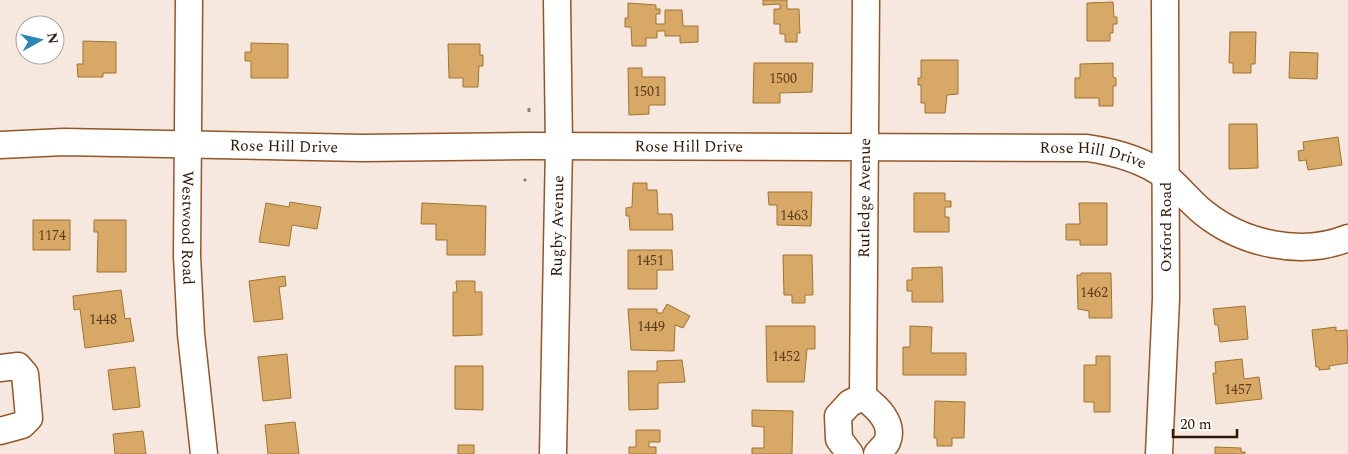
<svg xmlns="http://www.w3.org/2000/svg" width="1348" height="454" font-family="Spectral,serif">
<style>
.building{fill:#d8a866;stroke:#a07430}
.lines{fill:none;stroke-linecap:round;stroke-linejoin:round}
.minor-casing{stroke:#935628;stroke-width:29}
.path{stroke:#938072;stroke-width:3;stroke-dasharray:4 2.5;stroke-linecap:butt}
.minor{stroke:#fff;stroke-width:26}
.labels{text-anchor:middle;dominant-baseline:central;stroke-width:4;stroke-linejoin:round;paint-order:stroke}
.number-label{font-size:14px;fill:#5a3b1c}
.street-label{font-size:16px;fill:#301704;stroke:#fff}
</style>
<rect width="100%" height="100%" fill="#f6e8df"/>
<g class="building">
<path d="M763,0H787V9H799L800,33H797V42H785V34H780V24H774V9H780V4L763,5Z"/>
<path d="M1113,2L1114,17H1117V24H1113V33H1110V41H1087V3Z"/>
<path d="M628,3L656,5V9H660V14H656V24H665V10H682L683,26H698V42L680,43V36H665V31H657V38H646V46H632L631,27H625V18H628Z"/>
<path d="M1230,32H1256L1255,64H1251V73H1233V63H1229Z"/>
<path d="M83,41L116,42V73H103V77H78L77,64H83Z"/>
<path d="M251,43L288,44V78H251V61H245V52H251Z"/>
<path d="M448,44H480V55H483V66H479L478,87H463V78H449Z"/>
<path d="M1290,52L1318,53L1317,79L1289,78Z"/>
<path d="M921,60H958V94L947,95L945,113H925V103H921V85H918V78H921Z"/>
<path d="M754,63H813L812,92L780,93V103H753Z"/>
<path d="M1113,63V77L1116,78V86H1113V106H1099V98H1075V78H1080V64Z"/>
<path d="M628,68H642V77H665V105H649V114L629,115Z"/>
<path d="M1229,124H1257L1258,168L1229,169Z"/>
<path d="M1338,137L1342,165L1308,170L1306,160L1299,161L1298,151L1304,150L1303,142Z"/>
<path d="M633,183H647V190H657L658,214H672L673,230H630L629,216H626V208L632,207Z"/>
<path d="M768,192H812L811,226L777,225V205H769Z"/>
<path d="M914,193H945V201H951V207H945V217H949V232H914Z"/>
<path d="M290,202L321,207L317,229L292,225L289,246L259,242L266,203L289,207Z"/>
<path d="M422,203L486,206L485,255H447V240H436V224H421Z"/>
<path d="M1079,203H1107V245H1080V240H1066V224H1080Z"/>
<rect x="33" y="220" width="37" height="30"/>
<path d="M94,220H126V272H97L98,232H94Z"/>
<path d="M628,250H672L673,270H657V289H628Z"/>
<path d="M783,255H812L813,295H805V303H792V295H784Z"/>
<path d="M942,267L943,302H912V291H907V280H912V268Z"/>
<path d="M1081,273H1111L1112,318H1089V311L1078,309L1077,275H1081Z"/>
<path d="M285,276L286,286L279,287L283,319L254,322L249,281Z"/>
<path d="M456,281H475V292H482V335L453,336V292H457Z"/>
<path d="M121,290L125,319L130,318L134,341L85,348L80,309L74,310L73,296Z"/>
<path d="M667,304L690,316L683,328L675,325L674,351L631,350L628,309H657V313H662Z"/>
<path d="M1245,306L1248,339L1220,342L1218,325H1215L1213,309Z"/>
<path d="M766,326H815V349H807L804,382H767Z"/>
<path d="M910,326L932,327L931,353H966V375H903V347H910Z"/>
<path d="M1336,327V331L1347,330L1348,363L1329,366L1330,369L1319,370V367H1316L1312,330Z"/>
<path d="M287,354L291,398L263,401L258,357Z"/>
<path d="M1096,356H1110V412H1094V402H1084V365H1096Z"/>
<path d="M1242,359L1244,379L1259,377L1262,399L1216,404L1213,373H1216L1215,362Z"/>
<path d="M682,360L685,382L658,383V409L629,410L628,371H657V361Z"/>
<path d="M455,366H483V410L455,409Z"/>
<path d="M135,367L140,407L113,410L108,370Z"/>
<path d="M935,401L965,402L964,438H952V446H937V438H934Z"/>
<path d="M752,410L793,411L792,454H752V448H764V427L752,426Z"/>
<path d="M295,422L299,454H268L265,425Z"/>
<path d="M636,430H660V442H649V447H656V454H629V447H636Z"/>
<path d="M143,431L146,454H115L113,434Z"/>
<rect x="458" y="445" width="16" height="9"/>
<path d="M1215,447L1241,448V452H1245V454H1215Z"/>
</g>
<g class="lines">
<defs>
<g id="minor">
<path id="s1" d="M189,0L187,256L191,334L204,454"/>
<path id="s2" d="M0,145L64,142L362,148L527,146L1087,148C1115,152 1142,159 1165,176C1179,187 1190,202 1204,213C1243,244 1301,257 1348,238"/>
<path d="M0,368L18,366L25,374L29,418L22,425L0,431"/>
<path id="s3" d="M863,397L866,0"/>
<path d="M863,397C876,406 895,423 887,442C885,446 880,450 877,454"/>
<path id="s4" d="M553,454L559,146L557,0"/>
<path d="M850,454L839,439L838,416L850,403L863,397"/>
<path d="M1159,454L1166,299L1165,0"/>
</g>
</defs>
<use href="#minor" class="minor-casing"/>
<g class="path">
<path d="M529,108V113"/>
<path d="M524,181L526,179"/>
</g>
<use href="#minor" class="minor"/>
</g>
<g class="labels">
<g class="number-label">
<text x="783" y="78">1500</text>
<text x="647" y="91">1501</text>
<text x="794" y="215">1463</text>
<text x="52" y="235">1174</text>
<text x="650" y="260">1451</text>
<text x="1094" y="292">1462</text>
<text x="103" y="319">1448</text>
<text x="651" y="326">1449</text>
<text x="786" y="356">1452</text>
<text x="1238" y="389">1457</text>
</g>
<g class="street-label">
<text stroke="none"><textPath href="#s2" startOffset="284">Rose Hill Drive</textPath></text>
<text stroke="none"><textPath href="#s2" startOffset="689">Rose Hill Drive</textPath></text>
<text stroke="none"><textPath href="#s2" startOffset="1094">Rose Hill Drive</textPath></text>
<text stroke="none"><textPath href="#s3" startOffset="199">Rutledge Avenue</textPath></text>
<text stroke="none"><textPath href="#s1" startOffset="228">Westwood Road</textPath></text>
<text stroke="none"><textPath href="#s4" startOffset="228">Rugby Avenue</textPath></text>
<text transform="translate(1166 227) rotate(-90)">Oxford Road</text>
</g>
</g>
<g transform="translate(40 40) rotate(82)"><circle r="24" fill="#ffffff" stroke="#aca29b"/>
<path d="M0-4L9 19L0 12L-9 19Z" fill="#2b86b3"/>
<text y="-8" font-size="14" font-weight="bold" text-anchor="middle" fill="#301704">N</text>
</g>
<path d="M1173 429v8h64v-8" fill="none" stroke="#301704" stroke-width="2.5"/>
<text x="1180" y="429" font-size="15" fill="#301704" stroke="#ffffff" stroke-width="4" paint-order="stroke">20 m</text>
</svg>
